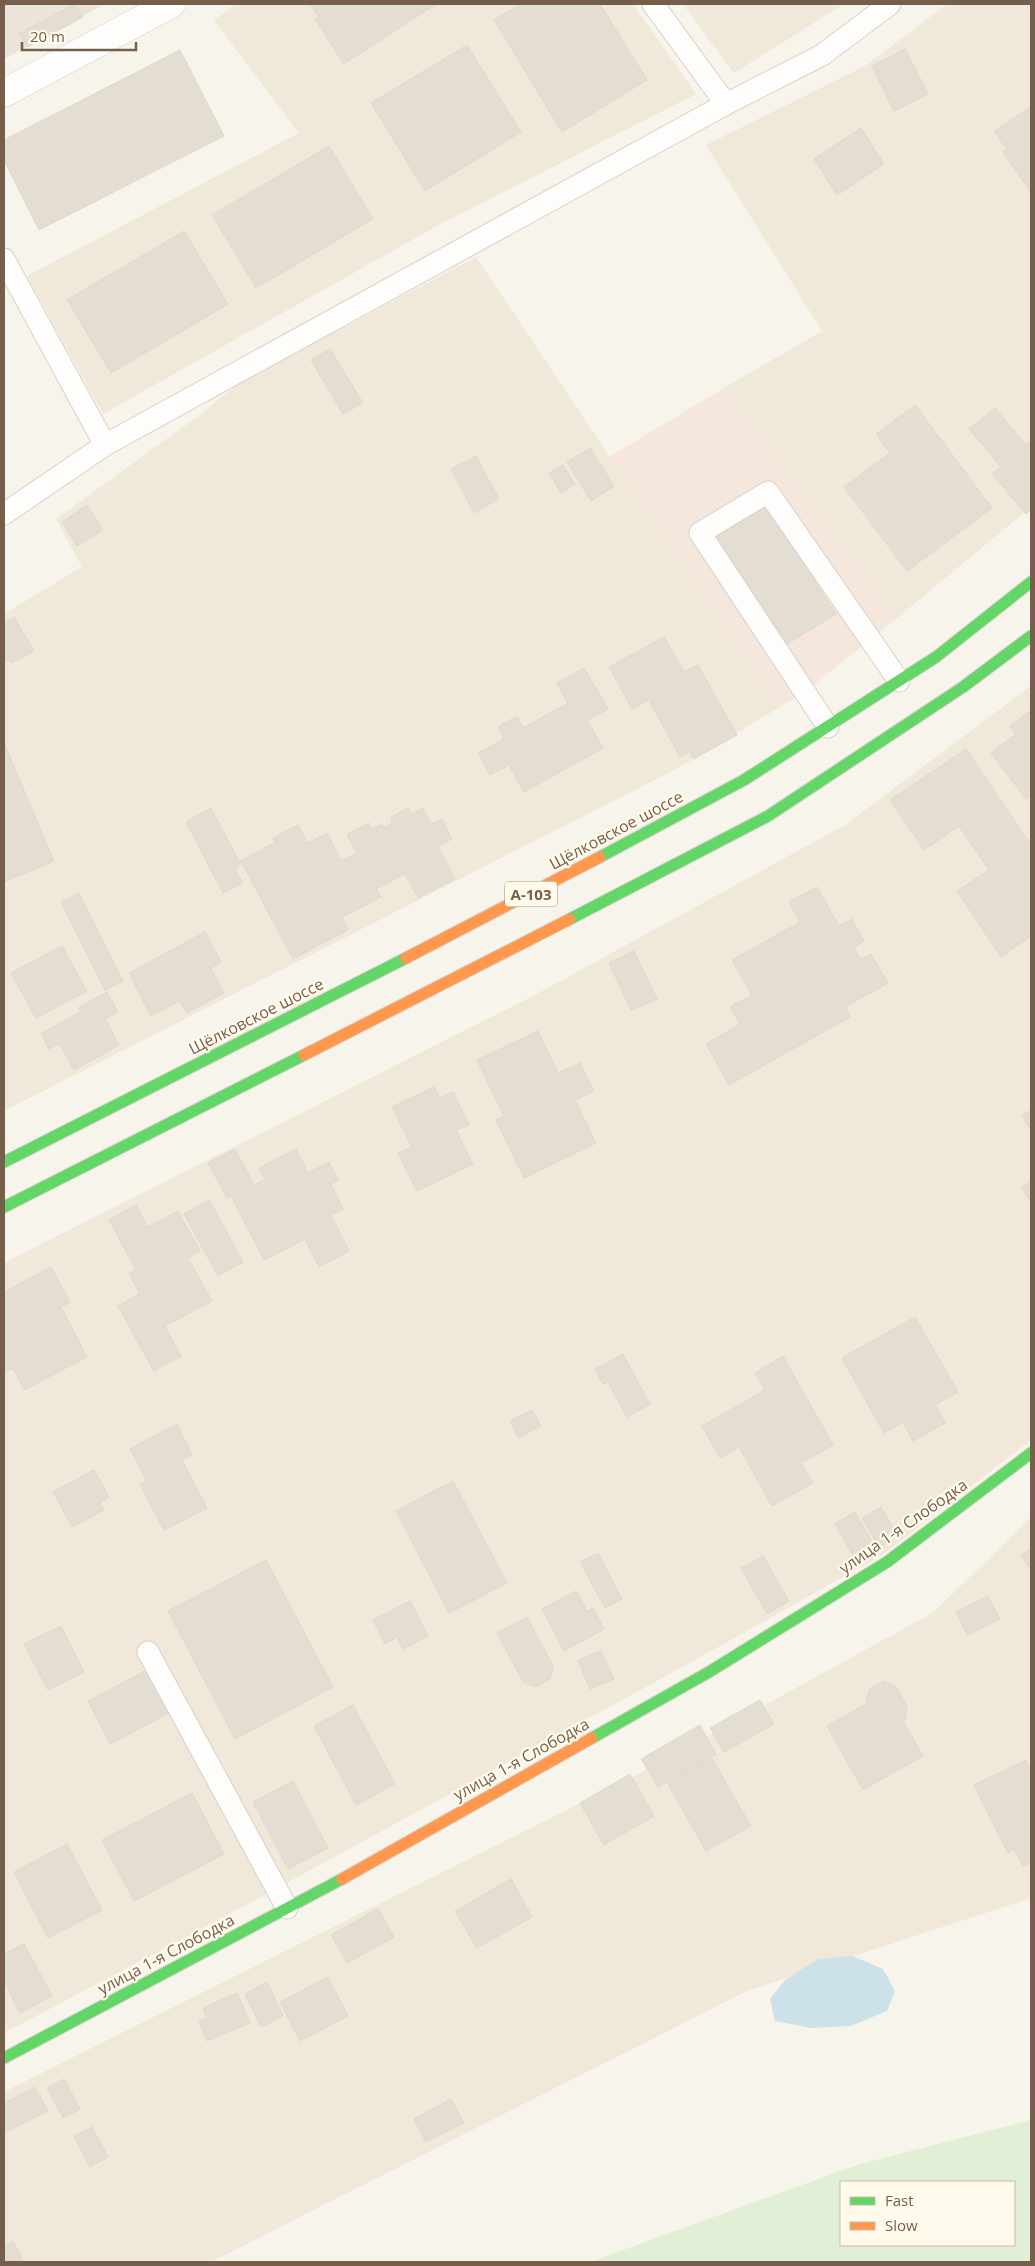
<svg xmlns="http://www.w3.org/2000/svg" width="1035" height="2266" font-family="'Open Sans',sans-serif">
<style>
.residential{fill:#f0e8d8}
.commercial{fill:#f5e7db}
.industrial{fill:#eae4db}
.green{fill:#e0efd5;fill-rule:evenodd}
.water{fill:#cce2e8}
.building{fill:#e4ddd2;stroke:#e0d8cd}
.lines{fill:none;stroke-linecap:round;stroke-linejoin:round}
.lane-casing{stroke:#d6d1c9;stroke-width:23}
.street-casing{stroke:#d6d1c9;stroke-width:29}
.fast-casing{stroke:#d7d1c9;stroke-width:13}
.slow-casing{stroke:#d7d1c9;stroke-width:13}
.lane{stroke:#fefdfc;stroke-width:21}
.street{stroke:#fefdfc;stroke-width:28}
.fast{stroke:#63d668;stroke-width:11}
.slow{stroke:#ff974d;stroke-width:11}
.labels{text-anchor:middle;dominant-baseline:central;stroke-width:4.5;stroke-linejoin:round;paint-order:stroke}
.shield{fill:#fffaec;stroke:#9f8e7b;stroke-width:1}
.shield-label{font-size:15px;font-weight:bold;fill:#765f4a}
.street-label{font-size:16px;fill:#765f4a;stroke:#fffaec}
</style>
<rect width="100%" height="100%" fill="#f7f4eb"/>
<g class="residential">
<path d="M235,4H633L696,94L435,227L103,414L27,276L299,133L214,21Z"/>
<path d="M683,4H844L734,73Z"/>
<path d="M947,4H1031V507L897,618L724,388L822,331L706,145L865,66Z"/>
<path d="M476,257L778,708L680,767L4,1111V614L82,567L56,519L201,414L242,381Z"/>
<path d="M1031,686V1440L882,1555L697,1659L250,1903L4,2033V1263L535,995L845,825Z"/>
<path d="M1031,1517V1898L747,1991L211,2262H4V2092L645,1771L934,1612Z"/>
</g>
<path class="commercial" d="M724,388L897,618L805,692L778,708L609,457Z"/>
<path class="industrial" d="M4,4H105L4,59Z"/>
<path class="green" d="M1031,2120V2262H590L857,2165ZM841,2182H1014V2245H841Z"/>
<path class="water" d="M853,1956L883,1969L895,1991L887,2011L851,2026L812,2028L775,2021L770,1999L785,1980L818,1959Z"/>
<g class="building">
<path d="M75,4L83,17L27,47L20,33Z"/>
<path d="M310,4H436L344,64L315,19L319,17Z"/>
<path d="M521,4H600L647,80L562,132L494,20Z"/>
<path d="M467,45L521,132L425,191L371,103Z"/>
<path d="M905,49L928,94L894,111L872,66Z"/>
<path d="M180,50L224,136L39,230L4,160V140Z"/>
<path d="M1029,108L1031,110V193L1003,152L1007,150L994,131Z"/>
<path d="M861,128L884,164L837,195L814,159Z"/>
<path d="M329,146L373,219L256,288L212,215Z"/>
<path d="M184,231L228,304L111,373L67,300Z"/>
<path d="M330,349L363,403L343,414L311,360Z"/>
<path d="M915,405L992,508L907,571L844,487L890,453L876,434Z"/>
<path d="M995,408L1026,445L1031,441V510L1026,514L992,474L1001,467L969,429Z"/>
<path d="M590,448L614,486L591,501L567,462Z"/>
<path d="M476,456L499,499L474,513L451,469Z"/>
<path d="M563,465L575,484L561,493L549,473Z"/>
<path d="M765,504L836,614L784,646L714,536Z"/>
<path d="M87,505L103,530L77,546L62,522Z"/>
<path d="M14,617L34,651L12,663L10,660L4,663V623Z"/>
<path d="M664,637L684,672L698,665L737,735L694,759L690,751L680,757L649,700L632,709L609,667Z"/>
<path d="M584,668L608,709L587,720L603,748L524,792L509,765L490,775L478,753L504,739L498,727L517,716L523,728L568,703L557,683Z"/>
<path d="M1031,710V795L1026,799L991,753L1016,734L1010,726Z"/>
<path d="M4,743L54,861L4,882Z"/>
<path d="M966,749L1031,845V936L1001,957L957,891L989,870L959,826L924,850L890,800Z"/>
<path d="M211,808L241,865L235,869L243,883L223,893L186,822Z"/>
<path d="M408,808L411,814L423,808L431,824L442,819L452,839L438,846L455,879L418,898L405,874L376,889L381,897L342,917L348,930L293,959L241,861L275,842L273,838L298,825L308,843L327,833L341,861L356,853L347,834L369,823L372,829L382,824L384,828L393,823L390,818Z"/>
<path d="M817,887L839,926L852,919L864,941L854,947L861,960L871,954L888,983L845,1007L850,1017L729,1085L706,1044L740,1024L730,1007L752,995L732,960L800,922L789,902Z"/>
<path d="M79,893L123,981L105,990L61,902Z"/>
<path d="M205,932L221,962L211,968L224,993L187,1013L180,1001L151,1016L129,973Z"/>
<path d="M62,946L87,991L36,1018L11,973Z"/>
<path d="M634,951L657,999L631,1010L609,963Z"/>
<path d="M107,992L118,1012L105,1019L119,1045L74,1070L59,1043L49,1049L41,1034L80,1012L78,1008Z"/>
<path d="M538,1031L558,1073L580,1063L594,1091L575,1100L596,1143L524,1178L496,1120L504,1116L477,1060Z"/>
<path d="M434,1087L440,1098L453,1092L469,1125L456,1130L473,1164L417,1191L398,1153L412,1147L392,1107Z"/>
<path d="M1031,1110V1130L1022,1116Z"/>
<path d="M235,1149L254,1185L265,1179L259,1168L296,1149L308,1173L329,1162L338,1180L331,1184L343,1209L331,1215L349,1251L319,1267L305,1239L264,1260L231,1196L227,1198L208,1163Z"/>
<path d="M1031,1181V1202L1022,1188Z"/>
<path d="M209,1200L243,1262L218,1276L184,1214Z"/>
<path d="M136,1205L148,1227L178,1211L200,1251L188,1258L212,1301L165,1326L181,1356L154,1371L118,1306L140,1294L129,1274L136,1270L109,1220Z"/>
<path d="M51,1267L70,1302L61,1307L87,1357L24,1390L13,1368L4,1373V1292Z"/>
<path d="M915,1317L958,1392L935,1405L945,1423L913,1441L903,1422L884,1433L842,1358Z"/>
<path d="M623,1354L650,1404L627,1417L608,1382L603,1384L595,1369Z"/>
<path d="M783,1356L833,1445L801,1463L813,1483L772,1506L739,1447L720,1458L702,1426L765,1390L755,1373Z"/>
<path d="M532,1410L541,1426L518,1438L510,1421Z"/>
<path d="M177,1424L192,1455L182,1460L207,1508L164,1530L140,1485L147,1481L130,1449Z"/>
<path d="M94,1470L109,1497L100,1503L104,1510L72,1527L53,1492Z"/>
<path d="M453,1481L507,1583L449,1613L396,1511Z"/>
<path d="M881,1507L898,1536L879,1547L862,1518Z"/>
<path d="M855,1512L877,1550L856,1561L835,1524Z"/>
<path d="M1031,1548V1569L1021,1556Z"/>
<path d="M598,1553L622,1599L605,1608L580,1562Z"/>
<path d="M763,1556L789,1601L767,1614L741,1568Z"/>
<path d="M266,1560L333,1687L235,1739L168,1611Z"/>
<path d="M576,1591L587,1611L593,1608L604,1629L564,1651L542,1609Z"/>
<path d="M988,1596L1000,1619L967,1635L956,1612Z"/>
<path d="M410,1601L428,1636L403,1649L397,1637L385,1644L373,1620Z"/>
<path d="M527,1617L553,1666L550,1679L535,1687L523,1682L497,1633Z"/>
<path d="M61,1626L84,1672L48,1690L24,1644Z"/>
<path d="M601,1651L614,1679L590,1689L578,1660Z"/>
<path d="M147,1670L169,1713L110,1744L88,1701Z"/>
<path d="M883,1681L896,1687L907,1707L904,1723L923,1756L863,1790L827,1726L866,1704L869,1690Z"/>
<path d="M760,1700L774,1724L724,1752L710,1728Z"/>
<path d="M353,1705L395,1784L356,1805L314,1726Z"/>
<path d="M700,1725L716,1754L658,1787L641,1759Z"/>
<path d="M711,1757L751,1826L706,1851L667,1782Z"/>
<path d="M1026,1760L1031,1771V1862L1023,1866L1014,1849L1008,1853L974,1785Z"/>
<path d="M630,1774L654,1816L604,1845L580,1803Z"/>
<path d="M293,1781L328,1848L288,1869L253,1802Z"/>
<path d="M192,1793L224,1854L134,1901L102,1840Z"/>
<path d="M67,1844L102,1910L48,1938L14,1872Z"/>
<path d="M511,1879L532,1917L477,1948L455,1911Z"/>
<path d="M378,1909L394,1937L347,1963L331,1935Z"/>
<path d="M24,1944L52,1996L20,2013L4,1981V1954Z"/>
<path d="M328,1977L348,2016L300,2041L280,2002Z"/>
<path d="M267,1982L283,2016L261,2027L245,1994Z"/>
<path d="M237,1993L250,2023L207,2041L199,2021L206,2018L203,2008Z"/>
<path d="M64,2079L80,2109L63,2118L47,2088Z"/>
<path d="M35,2087L48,2111L6,2132L4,2127V2103Z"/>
<path d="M451,2099L464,2123L426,2142L414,2119Z"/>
<path d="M92,2127L108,2157L90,2167L74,2136Z"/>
<path d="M13,2241L24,2262H4V2246Z"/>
</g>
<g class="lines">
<defs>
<g id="lane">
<path d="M653,4L726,104"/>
<path d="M4,259L105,445"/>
<path d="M4,514L105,445L726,104L822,55L890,4"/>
<path d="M828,727L700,533L768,492L899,681"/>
<path d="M148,1652L287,1908"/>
</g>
<path id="street" d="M4,93L171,4"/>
<g id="fast">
<path d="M600,857L744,780L936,657L1031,582"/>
<path d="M570,919L768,816L963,687L1031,636"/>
<path d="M4,1162L406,958"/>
<path d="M4,1207L304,1055"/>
<path d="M592,1738L709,1672L887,1562L1031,1453"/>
<path d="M4,2058L342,1879"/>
</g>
<g id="slow">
<path d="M406,958L600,857"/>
<path d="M304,1055L570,919"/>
<path d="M342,1879L592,1738"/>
</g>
</defs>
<use href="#lane" class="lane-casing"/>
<use href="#street" class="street-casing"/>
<use href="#fast" class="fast-casing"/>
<use href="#slow" class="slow-casing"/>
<use href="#lane" class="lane"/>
<use href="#street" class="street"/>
<use href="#fast" class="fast"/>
<use href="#slow" class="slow"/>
</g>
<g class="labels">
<rect class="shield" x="505" y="881.5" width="52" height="25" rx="4"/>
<g class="shield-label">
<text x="531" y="894">А-103</text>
</g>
<g class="street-label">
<text transform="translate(616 830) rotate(-28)">Щёлковское шоссе</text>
<text transform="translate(256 1016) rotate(-27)">Щёлковское шоссе</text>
<text transform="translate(903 1526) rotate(-35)">улица 1-я Слободка</text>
<text transform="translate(521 1759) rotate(-29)">улица 1-я Слободка</text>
<text transform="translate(166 1954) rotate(-28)">улица 1-я Слободка</text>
</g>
</g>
<rect width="1035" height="2266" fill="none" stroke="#765f4a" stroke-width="10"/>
<rect x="840" y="2181" width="175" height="65" fill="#fffaec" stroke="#c8bcab"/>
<rect x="850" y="2197" width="25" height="8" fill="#63d668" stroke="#c8bcab"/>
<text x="885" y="2206" font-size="15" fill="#765f4a">Fast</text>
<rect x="850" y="2222" width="25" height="8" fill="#ff974d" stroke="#c8bcab"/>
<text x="885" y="2231" font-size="15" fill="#765f4a">Slow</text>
<path d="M22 42v8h114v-8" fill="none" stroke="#765f4a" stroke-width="2.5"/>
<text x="30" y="42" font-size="15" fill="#765f4a" stroke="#fffaec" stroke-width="4" paint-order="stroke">20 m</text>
</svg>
